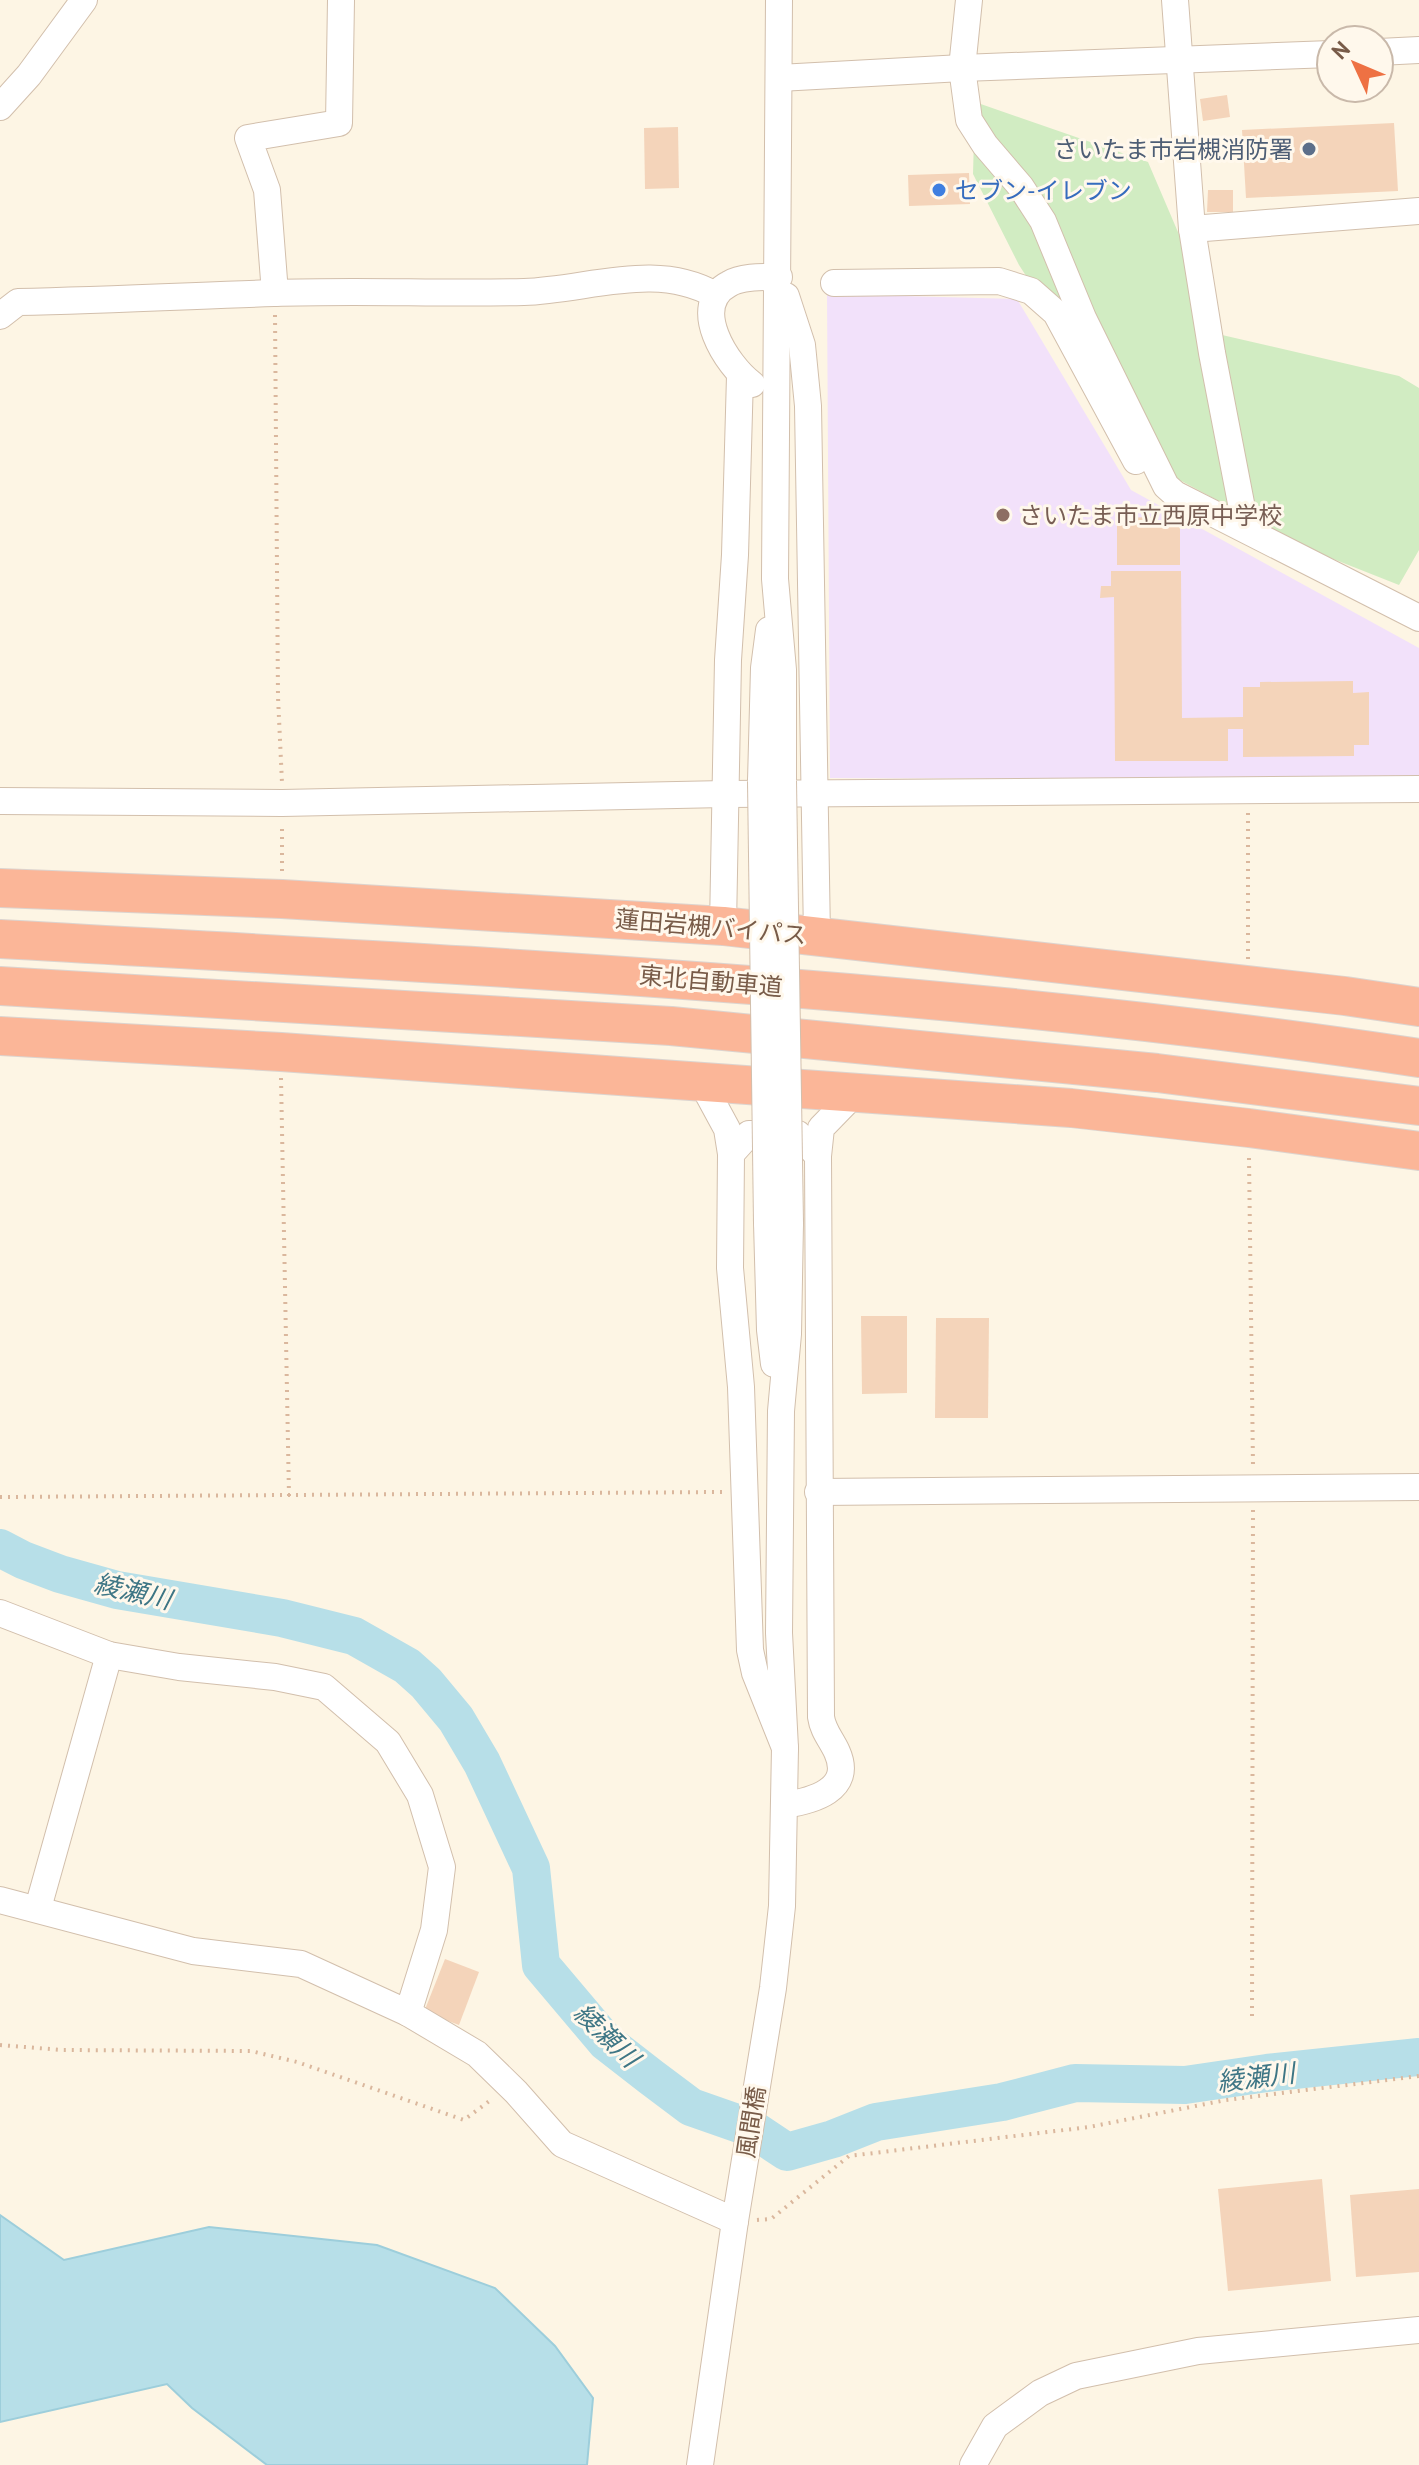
<svg xmlns="http://www.w3.org/2000/svg" width="1419" height="2465" font-family="'PT Sans','Noto Sans JP',sans-serif">
<style>
.education{fill:#f2e1fa}
.green{fill:#d1ecc2}
.water{fill:#b7dfe8;stroke:#9dcedb;stroke-width:2}
.lines{fill:none;stroke-linecap:round;stroke-linejoin:round}
.river{stroke:#b7dfe8;stroke-width:38}
.building{fill:#f4d4ba}
.minor-casing{stroke:#d2bfac;stroke-width:28}
.highway-casing{stroke:#dcd4cf;stroke-width:40}
.path{stroke:#dab79d;stroke-width:4;stroke-dasharray:2 6;stroke-linecap:butt}
.minor{stroke:#fff;stroke-width:26}
.highway{stroke:#fbb698;stroke-width:38}
.minor-bridge-casing{stroke:#d2bfac;stroke-width:28;stroke-linecap:butt}
.minor-bridge{stroke:#fff;stroke-width:26}
.service-dot{fill:#5c6f8a;stroke:#fff8ec;stroke-width:3}
.shop-dot{fill:#3f7fe0;stroke:#fff8ec;stroke-width:3}
.education-dot{fill:#8d6e63;stroke:#fff8ec;stroke-width:3}
.labels{text-anchor:middle;dominant-baseline:central;stroke-width:6;stroke-linejoin:round;paint-order:stroke}
.service-label{font-size:24px;fill:#4e5e75;stroke:#fff8ec;text-anchor:end}
.shop-label{font-size:24px;fill:#366cbe;stroke:#fff8ec;text-anchor:start}
.education-label{font-size:24px;fill:#785e54;stroke:#fff8ec;text-anchor:start}
.street-label{font-size:24px;fill:#785b48;stroke:#fff8ec}
.water-label{font-size:26px;font-style:italic;fill:#3e7685;stroke:#fff8ec}
</style>
<rect width="100%" height="100%" fill="#fdf5e4"/>
<path class="education" d="M827,294L1017,299L1131,490L1419,648V780L830,778Z"/>
<path class="green" d="M975,102L1148,162L1222,335L1399,376L1419,388V550L1399,585L1308,549L1148,463L1019,265L973,174Z"/>
<path class="water" d="M0,2215L64,2260L209,2227L377,2245L495,2288L555,2346L593,2398L587,2465H267L192,2408L167,2384L0,2422Z"/>
<g class="lines">
<path class="river" d="M0,1548L23,1560L60,1574L117,1590L282,1618L354,1636L407,1666L426,1683L456,1719L482,1763L531,1868L541,1965L606,2042L651,2077L691,2107L751,2128L787,2152L833,2139L876,2122L1002,2102L1075,2083L1185,2085L1267,2073L1419,2057"/>
</g>
<g class="building">
<path d="M1227,95L1230,117L1203,121L1200,99Z"/>
<path d="M1394,123L1398,191L1246,198L1242,130Z"/>
<path d="M678,127L679,188L645,189L644,128Z"/>
<path d="M969,173L970,204L909,206L908,175Z"/>
<path d="M1208,190H1233V212H1207Z"/>
<path d="M1153,517V527H1180V565H1117V518Z"/>
<path d="M1111,571H1181L1182,718L1243,717V687H1260V682L1353,681V693L1369,692V745H1354V756L1243,757V729H1228V761H1115L1114,597L1100,598L1101,586H1111Z"/>
<path d="M861,1316H907V1393L862,1394Z"/>
<path d="M936,1318H989L988,1418H935Z"/>
<path d="M445,1959L479,1972L459,2025L424,2012Z"/>
<path d="M1322,2179L1331,2281L1228,2291L1218,2189Z"/>
<path d="M1419,2189V2272L1356,2277L1350,2195Z"/>
</g>
<g class="lines">
<defs>
<g id="minor">
<path d="M779,0L775,579L783,670V781"/>
<path d="M969,0L962,68L969,120L985,145L1021,187L1043,221L1083,318L1166,486L1175,494L1419,618"/>
<path d="M1175,0L1192,229L1212,353L1246,529"/>
<path d="M1379,52L1419,50"/>
<path d="M779,78L962,68L1331,54"/>
<path d="M0,107L29,75L84,0"/>
<path d="M1192,229L1419,211"/>
<path d="M834,283L999,281L1031,291L1056,313L1136,461"/>
<path d="M275,293L267,190L248,138L339,123L341,0"/>
<path d="M786,296L802,345L808,406L817,936"/>
<path d="M0,316L18,302C104,300 189,296 274,293C358,290 441,294 524,292C588,290 656,261 715,295"/>
<path d="M752,384C727,366 688,305 729,284C742,276 764,277 779,277"/>
<path d="M761,781L764,668L769,630"/>
<path d="M0,801L282,803L725,794L1419,789"/>
<path d="M723,926L728,660L735,555L740,376"/>
<path d="M701,1081L727,1129L731,1154"/>
<path d="M818,1156L821,1128L857,1091"/>
<path d="M767,1223L770,1330L774,1364"/>
<path d="M818,1492L1419,1487"/>
<path d="M0,1613L109,1655L179,1667L275,1677L324,1687L388,1742L420,1795L442,1867L434,1930L408,2013"/>
<path d="M784,1805C812,1801 854,1790 837,1752C831,1739 823,1731 821,1717L818,1156L798,1134H749L731,1154L730,1268L741,1387L750,1650L755,1673L785,1748"/>
<path d="M0,1900L193,1951L301,1964L408,2013L477,2054L516,2092L562,2144L735,2221"/>
<path d="M38,1908L109,1655"/>
<path d="M700,2465L735,2221L773,1988L782,1906L785,1748L779,1633L781,1411L788,1334L790,1223"/>
<path d="M973,2465L995,2426L1040,2393L1076,2376L1198,2351L1419,2330"/>
</g>
<g id="highway">
<path d="M0,888L282,899L723,926L1345,996L1419,1007"/>
<path d="M0,939C474,966 949,987 1419,1058"/>
<path d="M0,986L671,1026L1157,1073L1419,1106"/>
<path d="M0,1036L281,1052L1071,1108L1249,1128L1419,1151"/>
</g>
</defs>
<use href="#minor" class="minor-casing"/>
<use href="#highway" class="highway-casing"/>
<g class="path">
<path d="M275,315L278,697L282,783"/>
<path d="M282,871V823"/>
<path d="M1248,959V811"/>
<path d="M281,1078L289,1496"/>
<path d="M1249,1158L1253,1465"/>
<path d="M0,1497L722,1492"/>
<path d="M1252,2016L1253,1510"/>
<path d="M0,2045L62,2050L251,2051L297,2062L464,2120L492,2099"/>
<path d="M757,2220L771,2219L849,2156L1089,2127L1226,2100L1419,2076"/>
</g>
<use href="#minor" class="minor"/>
<use href="#highway" class="highway"/>
<defs>
<g id="minor-bridge">
<path d="M761,781L767,1223"/>
<path d="M783,781L790,1223"/>
</g>
</defs>
<use href="#minor-bridge" class="minor-bridge-casing"/>
<use href="#minor-bridge" class="minor-bridge"/>
</g>
<circle class="service-dot" cx="1309" cy="149" r="8"/>
<circle class="shop-dot" cx="939" cy="190" r="8"/>
<circle class="education-dot" cx="1003" cy="515" r="8"/>
<g class="labels">
<g class="service-label">
<text x="1293" y="149">さいたま市岩槻消防署</text>
</g>
<g class="shop-label">
<text x="955" y="190">セブン-イレブン</text>
</g>
<g class="education-label">
<text x="1019" y="515">さいたま市立西原中学校</text>
</g>
<g class="street-label">
<text transform="translate(711 927) rotate(5)">蓮田岩槻バイパス</text>
<text transform="translate(711 981) rotate(5)">東北自動車道</text>
<text transform="translate(751 2122) rotate(-81)">風間橋</text>
</g>
<g class="water-label">
<text transform="translate(133 1591) rotate(13)">綾瀬川</text>
<text transform="translate(607 2035) rotate(44)">綾瀬川</text>
<text transform="translate(1256 2077) rotate(-7)">綾瀬川</text>
</g>
</g>
<g transform="translate(1355 64) rotate(314)"><circle r="38" fill="#fff8ec" stroke="#c9b9aa" stroke-width="2"/>
<path d="M0-6L14 30L0 20L-14 30Z" fill="#ee7143"/>
<text y="-12" font-size="22" font-weight="bold" text-anchor="middle" fill="#785b48">N</text>
</g>
</svg>
